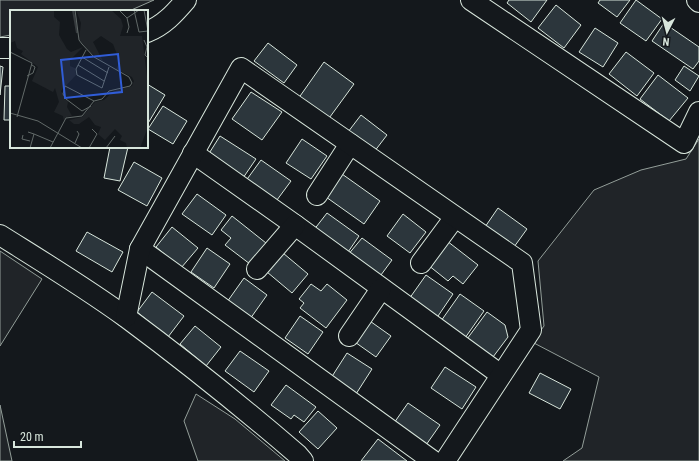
<svg xmlns="http://www.w3.org/2000/svg" width="699" height="461" font-family="'Roboto Condensed',sans-serif">
<style>
.green{fill:#202428;stroke:#939e99}
.building{fill:#2c363c;stroke:#d8e6dc}
.lines{fill:none;stroke-linecap:round;stroke-linejoin:round}
.minor-casing{stroke:#d8e6dc;stroke-width:22}
.minor{stroke:#14181c;stroke-width:20}
.inset-river{fill:none;stroke:#363b3e;stroke-width:2}
.inset-road{fill:none;stroke:#626a69;stroke-width:1}
.view{fill:#305dd8;fill-opacity:0.15;stroke:#305dd8;stroke-width:2}
.inset-edge{fill:none;stroke:#d8e6dc;stroke-width:2}
</style>
<rect width="100%" height="100%" fill="#14181c"/>
<g class="green">
<path d="M0,0H154L129,11H11V35L0,37Z"/>
<path d="M699,139V461H563L582,448L599,377L532,342L544,326L538,261L594,190L641,170L686,159Z"/>
<path d="M0,251L42,279L0,346Z"/>
<path d="M196,394L235,419L285,461H198L184,421Z"/>
<path d="M0,405L12,461H0Z"/>
</g>
<g class="building">
<path d="M509,0H547L531,22L507,3Z"/>
<path d="M600,0H630L617,17L598,3Z"/>
<path d="M636,0L662,19L646,41L620,23Z"/>
<path d="M556,5L581,25L564,48L538,28Z"/>
<path d="M664,23L699,47V61L693,69L652,41Z"/>
<path d="M595,28L618,43L603,67L579,52Z"/>
<path d="M268,43L297,65L284,83L254,61Z"/>
<path d="M626,52L654,73L637,96L609,74Z"/>
<path d="M324,62L354,84L327,121L298,99Z"/>
<path d="M0,66L3,67L0,95Z"/>
<path d="M684,66L699,76L690,91L675,80Z"/>
<path d="M658,75L688,98L669,121L640,99Z"/>
<path d="M147,84L165,95L147,125Z"/>
<path d="M5,86H11V120H4Z"/>
<path d="M251,92L282,112L262,140L232,119Z"/>
<path d="M163,106L187,121L173,144L148,129Z"/>
<path d="M361,115L387,135L374,152L348,132Z"/>
<path d="M220,136L256,159L243,178L208,155Z"/>
<path d="M302,139L327,156L311,179L286,163Z"/>
<path d="M110,147H128L120,181L104,178Z"/>
<path d="M261,160L291,181L274,204L245,182Z"/>
<path d="M134,162L162,178L147,206L118,190Z"/>
<path d="M342,174L380,201L364,224L326,197Z"/>
<path d="M197,194L226,215L212,235L182,214Z"/>
<path d="M498,208L527,229L514,247L485,227Z"/>
<path d="M327,213L359,236L346,255L313,231Z"/>
<path d="M403,214L426,232L410,253L387,236Z"/>
<path d="M232,216L266,243L250,264L225,245L231,238L221,230Z"/>
<path d="M172,227L198,248L181,268L156,247Z"/>
<path d="M87,232L123,252L112,272L76,251Z"/>
<path d="M362,238L392,260L378,279L347,256Z"/>
<path d="M447,241L478,265L463,284L453,276L448,281L428,265Z"/>
<path d="M207,248L230,264L214,288L191,272Z"/>
<path d="M283,253L308,274L292,293L267,272Z"/>
<path d="M426,275L453,294L436,319L409,299Z"/>
<path d="M244,278L267,295L250,319L227,302Z"/>
<path d="M311,284L321,291L327,284L347,300L326,328L300,308L304,303L299,299Z"/>
<path d="M152,292L184,316L168,337L137,312Z"/>
<path d="M460,294L484,311L465,338L441,321Z"/>
<path d="M487,312L505,325L508,337L493,357L467,339Z"/>
<path d="M300,316L323,332L308,354L285,338Z"/>
<path d="M367,319L391,336L376,357L352,340Z"/>
<path d="M195,326L221,347L206,366L180,344Z"/>
<path d="M240,351L269,371L254,392L225,371Z"/>
<path d="M347,353L372,369L356,394L331,378Z"/>
<path d="M445,367L476,387L462,409L431,388Z"/>
<path d="M540,373L571,389L560,409L529,393Z"/>
<path d="M286,385L316,407L304,422L294,415L291,419L271,405Z"/>
<path d="M408,403L440,425L426,445L394,423Z"/>
<path d="M318,411L337,428L318,449L299,432Z"/>
<path d="M378,439L407,461H361Z"/>
</g>
<g class="lines">
<defs>
<g id="minor">
<path d="M471,0L684,143L699,112"/>
<path d="M697,0L699,2"/>
<path d="M147,32C164,25 174,14 186,0"/>
<path d="M0,48H11"/>
<path d="M193,153L295,225L501,375"/>
<path d="M317,195L350,144"/>
<path d="M0,235C43,262 86,288 127,318C185,361 242,407 297,454L303,461"/>
<path d="M140,249L433,461"/>
<path d="M421,263L455,217"/>
<path d="M257,269L295,225"/>
<path d="M126,317L140,249L241,68L522,263L531,330L445,461"/>
<path d="M349,336L381,289"/>
</g>
</defs>
<use href="#minor" class="minor-casing"/>
<use href="#minor" class="minor"/>
</g>
<g transform="translate(10 10)">
<rect width="138" height="138" fill="#14181c"/>
<path d="M0,0H44V7L50,12L49,25L57,39L61,42L73,37L60,50V56L65,58L66,65L51,81L58,92L57,97L62,106L57,107L54,111L53,106L44,102L49,92L45,78L43,82L22,71L28,57L11,44L13,41L7,38L5,31L0,33ZM66,0H101L111,9L113,16L110,26H132L138,74V117L130,138H117L116,133L110,130L112,126L105,119L95,130L88,124L91,117L85,115L79,107L69,114H64L59,110L72,107L85,92L94,90L104,81L122,76L124,71L122,67L106,59L110,52L103,34L91,26L83,32L93,51L78,41L69,29L71,13Z" fill="#202428"/>
<path class="inset-river" d="M63,0L67,23"/>
<path class="inset-road" d="M109,0L117,8L119,17L117,23M124,0L129,22L138,21L134,0M117,8L129,0M134,30L137,37L135,45L138,48M76,40L66,59L67,65L92,78L99,57M0,42L22,53L7,107M72,47L98,63M68,55L94,71M17,66L23,63L25,57L22,55M81,96L72,101L56,89L53,84L55,76L84,91M0,103L28,111L72,138M18,122L24,124L20,138M24,124L43,132M13,125L12,129L20,131M65,133L69,124L67,121M40,138L56,108L72,106L84,91L92,89L99,81L120,76L122,73L119,67L84,47L72,34L69,30L65,0M79,138L87,124L82,119M96,138L105,126"/>
<path class="view" d="M108,44L112,82L55,88L51,50Z"/>
<rect width="138" height="138" class="inset-edge"/>
</g>
<g transform="translate(667 32) rotate(186)" stroke="#14181c" stroke-width="3" paint-order="stroke">
<path d="M0-3L7 15L0 10L-7 15Z" fill="#d8e6dc"/>
<text y="-6" font-size="11" font-weight="bold" text-anchor="middle" fill="#d8e6dc">N</text>
</g>
<path d="M14 441v6h67v-6" fill="none" stroke="#d8e6dc" stroke-width="2"/>
<text x="20" y="441" font-size="12" fill="#d8e6dc" stroke="#14181c" stroke-width="3" paint-order="stroke">20 m</text>
</svg>
